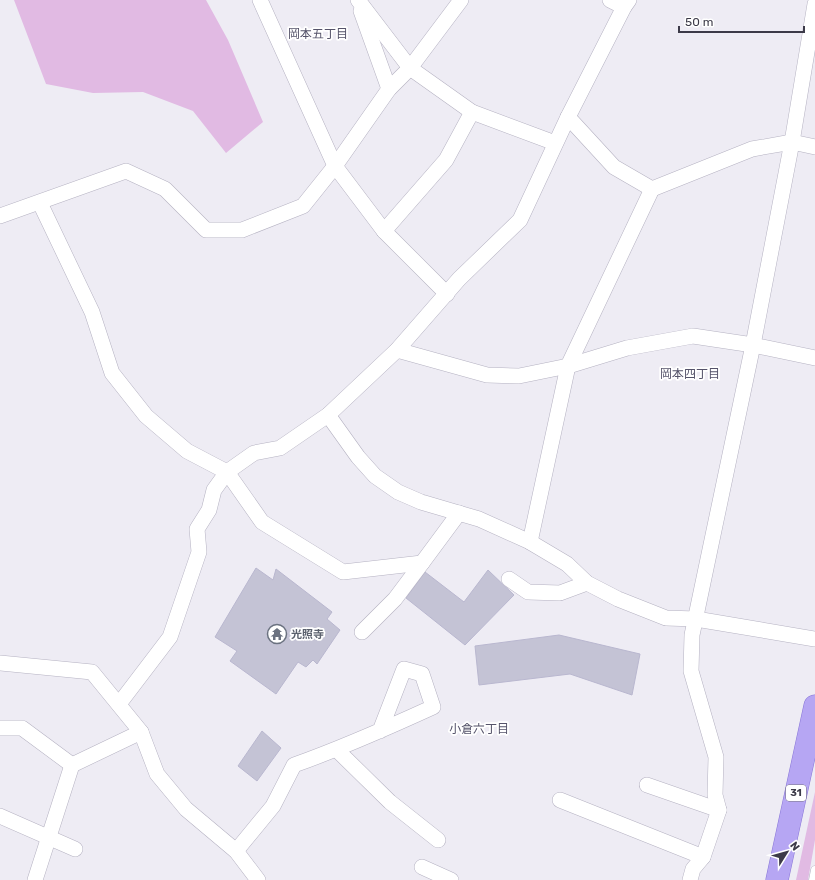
<svg xmlns="http://www.w3.org/2000/svg" width="815" height="880" font-family="Rubik,'Noto Sans JP',sans-serif">
<style>
.green{fill:#e1bae3}
.building{fill:#c4c3d5;stroke:#b9b7cf}
.lines{fill:none;stroke-linecap:round;stroke-linejoin:round}
.service-casing{stroke:#b5b2c2;stroke-width:9}
.minor-casing{stroke:#b5b2c2;stroke-width:16}
.primary-casing{stroke:#8977d7;stroke-width:23}
.service{stroke:#fff;stroke-width:8}
.minor{stroke:#fff;stroke-width:15}
.primary{stroke:#b6a6f3;stroke-width:22}
.labels{text-anchor:middle;dominant-baseline:central;stroke-width:3.5;stroke-linejoin:round;paint-order:stroke}
.shield{fill:#fff;stroke:#76757f;stroke-width:1}
.shield-label{font-size:10px;font-weight:bold;fill:#3c3a48}
.worship-label{font-size:11px;font-weight:bold;fill:#5b616d;stroke:#fff;text-anchor:start}
.neighbourhood-label{font-size:12px;fill:#55536a;stroke:#fff}
</style>
<rect width="100%" height="100%" fill="#eeecf4"/>
<g class="green">
<path d="M14,0H206L228,40L263,122L226,153L193,111L143,92L93,93L46,84Z"/>
<path d="M815,792V840L808,880H796Z"/>
</g>
<g class="building">
<path d="M256,568L273,580L276,569L332,612L327,619L340,630L317,664L313,660L306,667L298,662L276,694L230,661L237,651L215,637Z"/>
<path d="M488,570L514,595L465,645L406,598L425,572L464,602Z"/>
<path d="M559,635L640,654L632,695L570,674L479,685L475,646Z"/>
<path d="M262,731L281,748L257,781L238,766Z"/>
</g>
<g class="lines">
<defs>
<path id="service" d="M813,880L815,870"/>
<g id="minor">
<path d="M260,0L335,166L384,231L447,294"/>
<path d="M358,0L410,68L472,112L555,143"/>
<path d="M610,0L624,7"/>
<path d="M361,11L389,89"/>
<path d="M568,117L614,167L652,189L752,149L792,142L815,147"/>
<path d="M40,203L92,312L112,373L146,416L187,451L227,472L254,453L280,448L328,415L397,350L459,279L520,220L568,117L624,7L629,0"/>
<path d="M0,216L126,171L165,189L206,230H242L303,206L335,166L389,89L410,68L461,0"/>
<path d="M384,231L446,160L472,112"/>
<path d="M397,350L487,375L519,376L568,366L627,348L693,336L753,345L815,358"/>
<path d="M328,415L358,457L375,476L398,492L421,502L479,519L530,542L567,564L587,583L618,599L666,618L696,619L815,639"/>
<path d="M530,542L568,366L652,189"/>
<path d="M509,579L528,592L560,593L587,583"/>
<path d="M362,632L395,599L422,563"/>
<path d="M0,663L92,672L141,732L157,774L186,809L236,851L258,880"/>
<path d="M119,704L170,637L199,552L197,529L209,510L214,490L227,472L262,522L343,572L422,563L459,513"/>
<path d="M0,728H22L72,765"/>
<path d="M337,750L390,802L438,840"/>
<path d="M647,785L719,810"/>
<path d="M560,800L703,857"/>
<path d="M0,816L75,849"/>
<path d="M236,851L273,806L294,765C342,748 387,728 433,707L422,674L404,669L380,731"/>
<path d="M422,867L451,880"/>
<path d="M35,880L72,765L141,732"/>
<path d="M690,880L693,869L703,857L719,810L715,795L716,757L691,671L692,635L753,345L792,142L815,4"/>
</g>
<path id="primary" d="M777,880L815,706"/>
</defs>
<use href="#service" class="service-casing"/>
<use href="#minor" class="minor-casing"/>
<use href="#primary" class="primary-casing"/>
<use href="#service" class="service"/>
<use href="#minor" class="minor"/>
<use href="#primary" class="primary"/>
</g>
<defs>
<symbol id="temple-ring" viewBox="-11 -11 22 22"><circle r="9.5" fill="#fff" stroke="#6b7280" stroke-width="1.5"/><path d="M0-6L5-2H3V0L6.5 2.5H4V6H1.5V3h-3V6H-4V2.5H-6.5L-3 0V-2H-5Z" fill="#6b7280"/></symbol>
</defs>
<g fill-rule="evenodd">
<use href="#temple-ring" x="266" y="623" width="22" height="22"/>
</g>
<g class="labels">
<rect class="shield" x="786" y="785" width="20" height="16" rx="3"/>
<g class="shield-label">
<text x="796" y="793">31</text>
</g>
<g class="worship-label">
<text x="291" y="634">光照寺</text>
</g>
<g class="neighbourhood-label">
<text x="318" y="34">岡本五丁目</text>
<text x="690" y="374">岡本四丁目</text>
<text x="479" y="729">小倉六丁目</text>
</g>
</g>
<g transform="translate(787 852) rotate(53)" stroke="#ffffff" stroke-width="3" paint-order="stroke">
<path d="M0-3L7 15L0 10L-7 15Z" fill="#3c3a48"/>
<text y="-6" font-size="11" font-weight="bold" text-anchor="middle" fill="#3c3a48">N</text>
</g>
<path d="M679 26v6h125v-6" fill="none" stroke="#3c3a48" stroke-width="2"/>
<text x="685" y="26" font-size="12" fill="#3c3a48" stroke="#ffffff" stroke-width="3" paint-order="stroke">50 m</text>
</svg>
